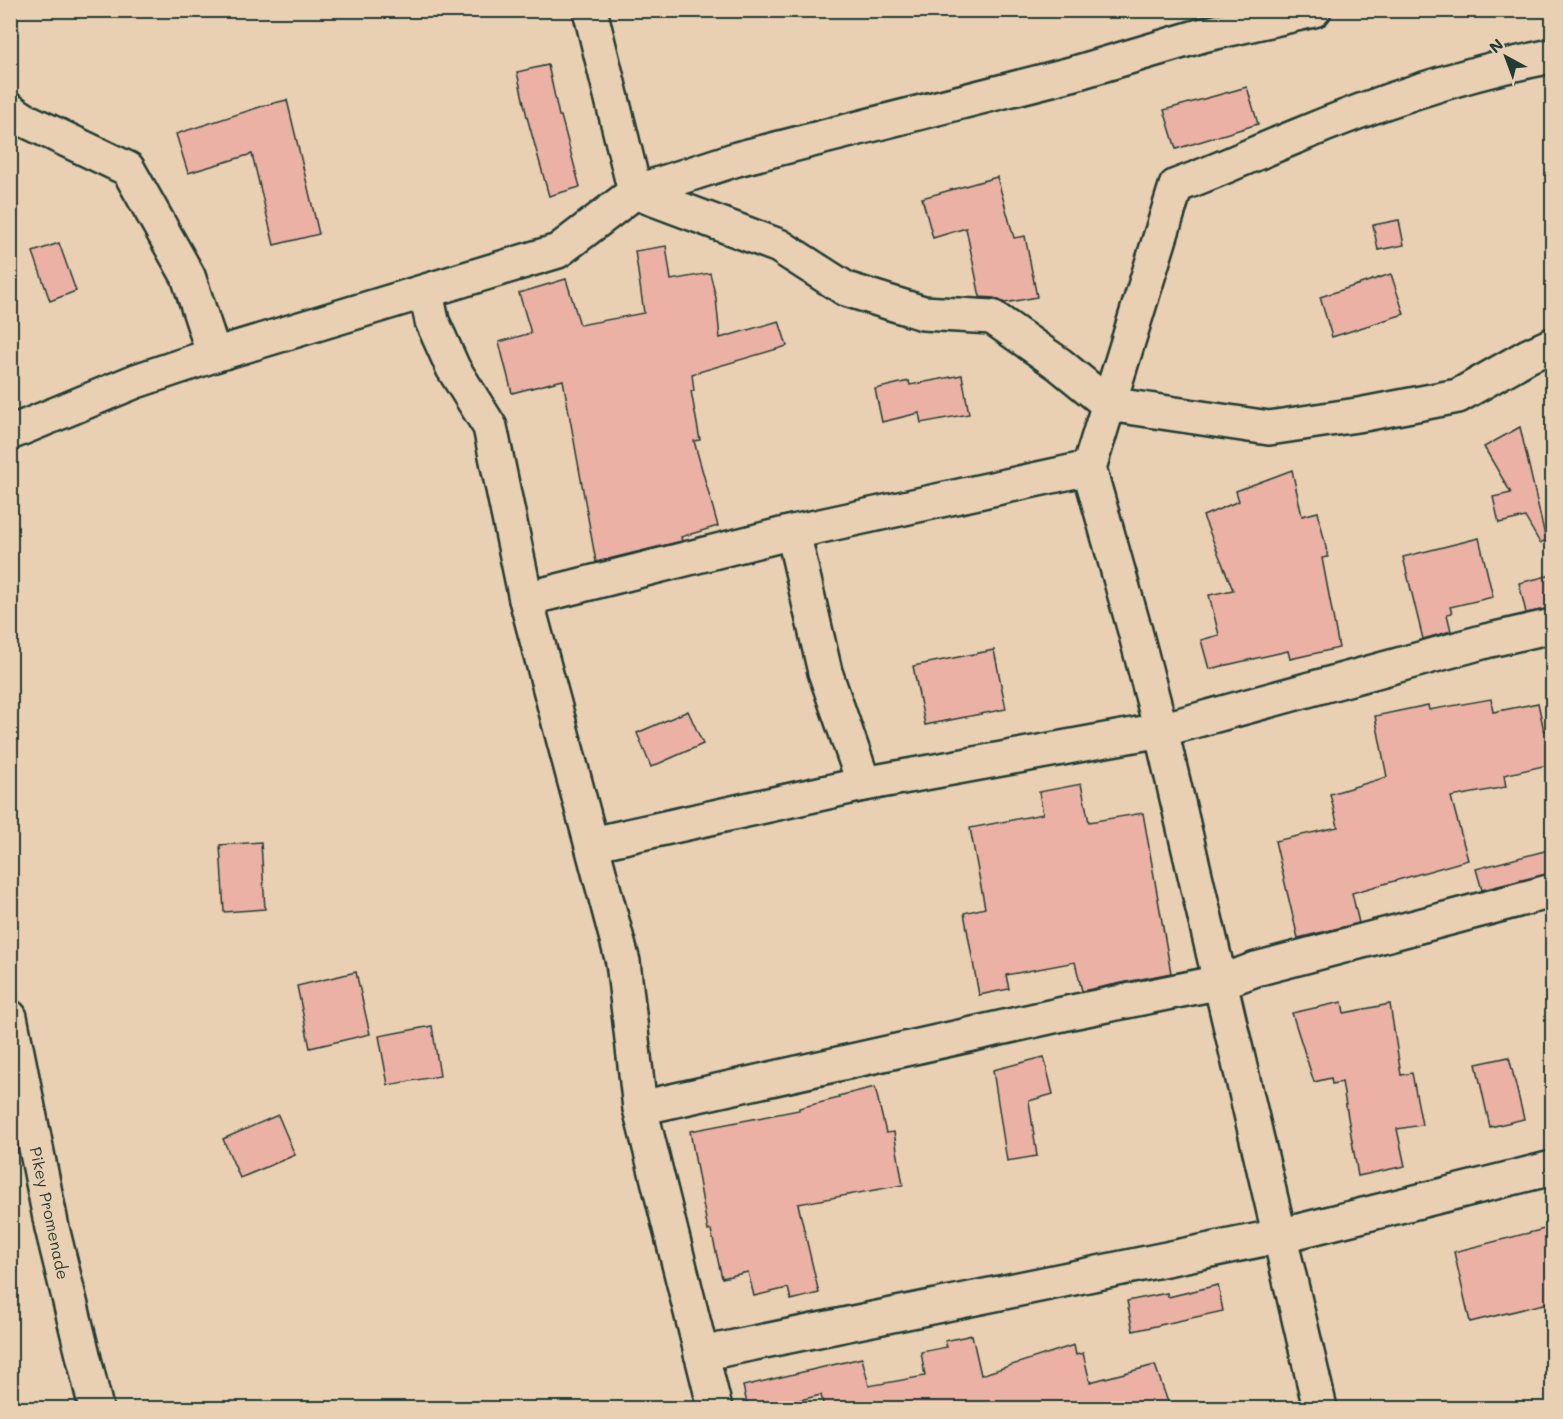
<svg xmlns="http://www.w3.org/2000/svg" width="1563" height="1419" font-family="Mali,sans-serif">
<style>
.building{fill:#eab1a4;stroke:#1f3d34;stroke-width:1.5}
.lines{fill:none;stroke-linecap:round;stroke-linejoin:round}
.minor-casing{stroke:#1f3d34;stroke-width:38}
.minor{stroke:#ead0b2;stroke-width:33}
.labels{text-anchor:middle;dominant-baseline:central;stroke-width:4.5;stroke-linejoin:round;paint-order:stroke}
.street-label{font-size:16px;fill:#1f3d34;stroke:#ead0b2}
</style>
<rect width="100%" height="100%" fill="#ead0b2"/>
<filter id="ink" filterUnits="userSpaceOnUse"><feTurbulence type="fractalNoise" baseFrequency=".0167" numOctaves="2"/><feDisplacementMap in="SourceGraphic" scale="12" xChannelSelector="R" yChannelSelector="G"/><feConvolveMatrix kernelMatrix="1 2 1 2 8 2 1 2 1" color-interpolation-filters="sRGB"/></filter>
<g filter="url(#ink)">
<g class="building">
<path d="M548,65L559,116H561L580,187L549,196L527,117L517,72Z"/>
<path d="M1247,87L1258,124L1176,149L1164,110Z"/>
<path d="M287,100L319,234L274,245L252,154L188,173L176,134L266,105Z"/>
<path d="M997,177L1014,238L1025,236L1037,297L1005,303L994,298L980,297L966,228L933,238L922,198Z"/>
<path d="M1399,220L1404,245L1378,250L1373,225Z"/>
<path d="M59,243L76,291L50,301L33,252Z"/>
<path d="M666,246L671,280L710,273L716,298L720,338L779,321L787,346L692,374L694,391H691L700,440L694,441L718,526L681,537L682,541L596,562L563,380L512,393L499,342L531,333L519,293L566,279L580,325L644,313L635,251Z"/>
<path d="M1391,274L1404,314L1332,337L1320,297Z"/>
<path d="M962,375L969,414L921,423L919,413L882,422L875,389L909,381L910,385Z"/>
<path d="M1520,427L1546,540L1540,543L1525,517L1499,523L1493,497L1511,493L1484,447Z"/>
<path d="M1292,470L1302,516L1318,512L1328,557L1322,558L1339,648L1290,659L1288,651L1209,669L1201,640L1219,635L1209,595L1233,590L1203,516L1239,501L1236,491Z"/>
<path d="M1479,538L1493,597L1450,607L1452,613L1447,614L1451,631L1423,639L1403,557Z"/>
<path d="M1552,575V608L1526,613L1519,583Z"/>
<path d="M994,650L1006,709L925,725L913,666Z"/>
<path d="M1491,699L1493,712L1538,703L1544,731L1552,729V764L1504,775L1506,787L1451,797L1468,860L1352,893L1359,923L1298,938L1275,841L1338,827L1330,794L1387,777L1375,716L1428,705L1429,710Z"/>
<path d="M688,711L703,744L651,767L637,733Z"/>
<path d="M1081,784L1089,822L1143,813L1171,973L1082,991L1075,962L1006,975L1009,989L979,995L964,913L985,908L970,828L1043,814L1039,792Z"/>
<path d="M261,842L265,909L224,912L220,845Z"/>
<path d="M1552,849V873L1482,890L1476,869Z"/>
<path d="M356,972L370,1034L310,1048L297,986Z"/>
<path d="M1342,1002L1344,1013L1390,1004L1401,1075L1412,1073L1422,1125L1397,1129L1405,1166L1358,1176L1342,1082L1332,1084L1331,1078L1314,1082L1292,1013Z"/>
<path d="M432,1026L440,1076L388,1085L379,1036Z"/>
<path d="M1044,1057L1053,1094L1029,1101L1037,1156L1007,1161L993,1070Z"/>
<path d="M1509,1057L1524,1119L1490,1127L1476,1064Z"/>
<path d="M875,1087L886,1133L894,1132L903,1185L798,1204L819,1293L791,1300L788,1288L754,1296L748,1272L722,1278L711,1230L708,1231L690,1131L799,1110V1108L839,1098L838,1096Z"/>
<path d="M278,1115L295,1155L240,1178L223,1139Z"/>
<path d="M1552,1227V1302L1470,1322L1454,1252Z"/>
<path d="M1218,1285L1223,1311L1133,1331L1127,1301L1167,1293L1168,1297Z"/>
<path d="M972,1335L981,1375L1074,1345L1076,1355L1083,1353L1090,1382L1155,1365L1170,1408H824L821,1395L767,1408H748L743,1386L862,1358L869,1386L925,1376L921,1352L947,1347L945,1341Z"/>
</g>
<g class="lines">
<defs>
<g id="minor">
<path d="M590,10L635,192L779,246L846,289L923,313L992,317L1059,364L1108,404L1269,428L1364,414L1458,396L1528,356L1552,345"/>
<path d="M10,110L25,120L128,169L188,276L214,355"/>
<path d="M426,292L432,321L453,368L490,427L526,599L623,962L640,1108L715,1408"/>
<path d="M10,433L136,381L214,355L558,251L635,192L737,159L1075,73L1203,35L1314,10"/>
<path d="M793,532L825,672L864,784"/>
<path d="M526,599L793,532L1089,468"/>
<path d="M592,844L864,784L1161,730L1486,641L1552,626"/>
<path d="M10,1017L52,1228L96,1408"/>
<path d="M640,1108L1072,1012L1221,982L1256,969L1552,891"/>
<path d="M701,1354L1279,1236L1552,1168"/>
<path d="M1320,1408L1161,730L1135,631L1089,468L1176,186C1217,171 1255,153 1295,137C1378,102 1464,73 1552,56"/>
</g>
</defs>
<use href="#minor" class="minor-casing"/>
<use href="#minor" class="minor"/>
</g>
</g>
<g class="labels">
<g class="street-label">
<text transform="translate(50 1213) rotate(78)">Pikey Promenade</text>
</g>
</g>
<rect width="1563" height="1419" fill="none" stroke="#ead0b2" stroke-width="36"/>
<rect x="18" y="18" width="1527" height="1383" fill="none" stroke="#1f3d34" stroke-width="2" filter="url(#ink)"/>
<g transform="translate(1506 57) rotate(319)" stroke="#ead0b2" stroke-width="4.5" paint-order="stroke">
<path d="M0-4.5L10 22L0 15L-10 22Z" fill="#1f3d34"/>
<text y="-9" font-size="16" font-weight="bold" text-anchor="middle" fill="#1f3d34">N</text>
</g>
</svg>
